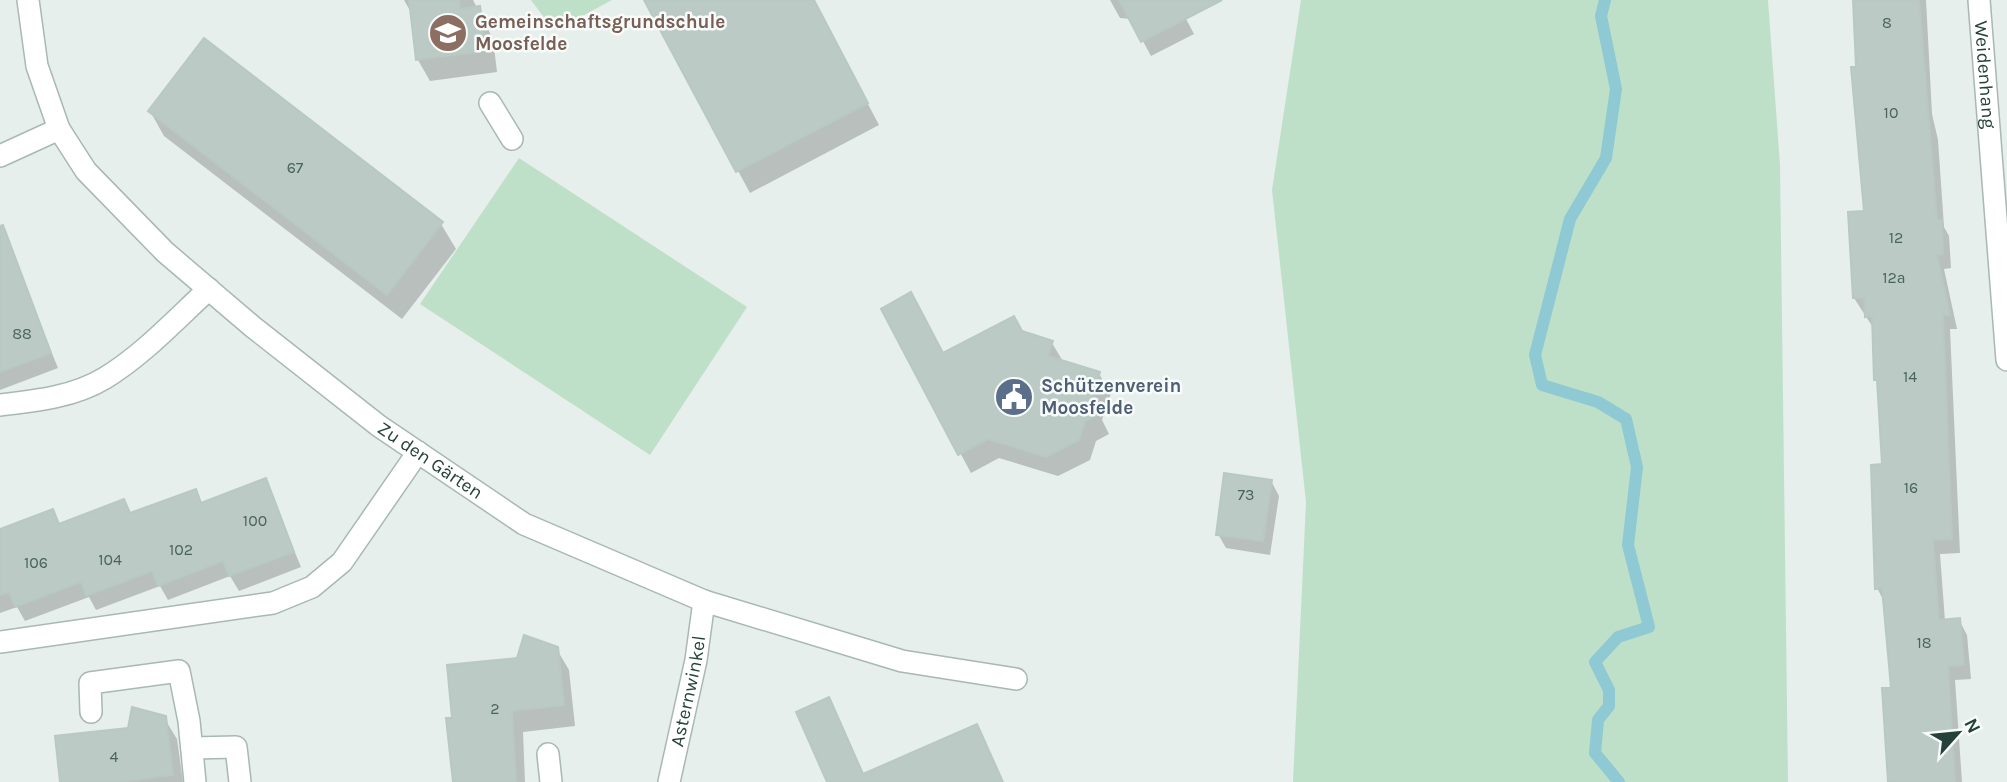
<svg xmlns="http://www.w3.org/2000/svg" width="2007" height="782" font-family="Karla,sans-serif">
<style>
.green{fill:#bfe0c8}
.shadow{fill:#0003}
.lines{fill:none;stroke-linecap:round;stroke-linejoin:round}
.stream{stroke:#8ec9d4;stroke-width:12}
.building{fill:#bbcac4;stroke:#b8c9c2;stroke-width:2}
.minor-casing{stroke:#a8b8b2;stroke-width:24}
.minor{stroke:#fff;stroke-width:21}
.labels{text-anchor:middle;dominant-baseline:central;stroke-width:5;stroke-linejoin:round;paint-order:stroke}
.number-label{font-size:16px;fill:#4a645c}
.education-label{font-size:19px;font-weight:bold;fill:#785e54;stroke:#f7fbf9;text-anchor:start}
.street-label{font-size:19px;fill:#24423a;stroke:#f7fbf9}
.service-label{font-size:19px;font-weight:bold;fill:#4e5e75;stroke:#f7fbf9;text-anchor:start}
</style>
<rect width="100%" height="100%" fill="#e6efeb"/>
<g class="green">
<path d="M531,0H612L571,22L546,20Z"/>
<path d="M1301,0H1768L1780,165L1788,782H1293L1306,502L1272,190Z"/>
<path d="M519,158L747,307L650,455L420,304Z"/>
</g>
<g class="shadow">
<path d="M404,0H473L493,39L497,72L430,81L418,60L413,16Z"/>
<path d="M646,0H813L879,125L750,193Z"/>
<path d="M1110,0H1176L1194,34L1151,56L1131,19L1120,18Z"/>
<path d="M1854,0H1926L1932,114L1938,140L1944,227L1949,236L1951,268L1944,269L1957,329H1950L1960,553L1940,554L1945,621L1959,620L1967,635L1971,679L1955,680L1962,782H1890L1892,689L1885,603L1877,588L1884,466L1879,386L1876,380L1874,329L1854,298L1866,212Z"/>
<path d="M150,111L441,224L456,249L402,319L164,136Z"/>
<path d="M22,280L58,368L0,390V288Z"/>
<path d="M883,309L943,355L1022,333L1052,343L1064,363L1099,374L1111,393L1102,420L1109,434L1096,441L1090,460L1058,476L999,458L971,473Z"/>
<path d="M265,480L301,567L239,591L230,576L168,600L160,586L96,610L89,597L25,621L17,607L0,613V531L52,511L60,526L123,501L131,515L195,491L203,505Z"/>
<path d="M1271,481L1279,496L1270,555L1226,548L1218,534Z"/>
<path d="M556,648L569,670L575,726L523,732L525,782H455L454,720L519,660Z"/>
<path d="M829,700L864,775L976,726L1003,782H829Z"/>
<path d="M164,718L177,739L183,782H62L129,729Z"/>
</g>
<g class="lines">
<path class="stream" d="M1605,0L1601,16L1616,89L1606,158L1570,219L1535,355L1542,385L1598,402L1626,419L1637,467L1628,545L1649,627L1618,637L1595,662L1609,690V706L1598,720L1595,753L1619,782"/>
</g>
<g class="building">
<path d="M409,0H459L460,9L480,6L486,51L416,60Z"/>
<path d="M644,0H814L868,103L736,172Z"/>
<path d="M1119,0H1222L1141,42Z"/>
<path d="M1853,0H1919L1937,220H1942L1943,254L1937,255L1950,315H1943L1952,539L1933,540L1939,620L1960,618L1964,665L1948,666L1955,782H1888L1882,688H1891L1882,588L1875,589L1871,465L1882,464L1877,380H1874L1872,316L1865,317L1864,298H1853L1848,212L1864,211L1851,67H1856Z"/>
<path d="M204,38L443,222L387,295L148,111Z"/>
<path d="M3,225L51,353L0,372V226Z"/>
<path d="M911,292L943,353L1014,316L1022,331L1053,341L1048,356L1100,372L1092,399L1100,414L1085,421L1079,440L1046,457L988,439L958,455L881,309Z"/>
<path d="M1224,473L1272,480L1263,541L1216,535Z"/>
<path d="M266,478L294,552L229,576L223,561L158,586L152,571L86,596L81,582L15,607L9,592L0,595V529L53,509L59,524L124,499L130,513L196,489L201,503Z"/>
<path d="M524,635L558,647L564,705L512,711L516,782H453L446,718H452L447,665L517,658Z"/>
<path d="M829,697L863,774L977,724L1003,782H827L796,712Z"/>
<path d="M132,707L166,716L173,775L119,782H60L55,736L128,728Z"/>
</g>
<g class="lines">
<defs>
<g id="minor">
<path id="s1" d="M28,0L37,66L59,129L86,171L165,252L253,327L379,426L524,524L704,601L902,661L1016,679"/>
<path id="s2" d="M1979,0L2007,360"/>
<path d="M490,103L512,139"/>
<path d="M0,156L59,129"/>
<path d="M0,405C35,401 74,397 105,378C143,355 176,319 209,289"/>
<path d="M0,642L273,603L312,587L342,562L418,452"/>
<path d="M91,712L90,683L179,671L189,721L195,782"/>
<path d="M192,748L236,747L240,782"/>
<path d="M548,754L551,782"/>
<path id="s3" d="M669,782L696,660L704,601"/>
</g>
</defs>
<use href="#minor" class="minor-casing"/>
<use href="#minor" class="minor"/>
</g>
<defs>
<symbol id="school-disc" viewBox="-11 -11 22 22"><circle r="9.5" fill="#8d6e63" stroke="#f7fbf9"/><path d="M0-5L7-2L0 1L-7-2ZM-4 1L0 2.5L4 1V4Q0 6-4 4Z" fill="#fff"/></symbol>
<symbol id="civic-disc" viewBox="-11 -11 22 22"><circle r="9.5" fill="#5c6f8a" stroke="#f7fbf9"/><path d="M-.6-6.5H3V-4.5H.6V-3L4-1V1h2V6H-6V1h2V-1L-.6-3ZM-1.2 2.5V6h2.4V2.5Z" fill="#fff"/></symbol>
</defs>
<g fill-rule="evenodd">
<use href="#school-disc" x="426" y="11" width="44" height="44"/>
<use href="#civic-disc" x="992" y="375" width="44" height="44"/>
</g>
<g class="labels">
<g class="number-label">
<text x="1887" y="22">8</text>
<text x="1891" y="112">10</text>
<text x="295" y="167">67</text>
<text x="1896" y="237">12</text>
<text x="1894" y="277">12a</text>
<text x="22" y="333">88</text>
<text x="1910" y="376">14</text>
<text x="1911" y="487">16</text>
<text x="1246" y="494">73</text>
<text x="255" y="520">100</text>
<text x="181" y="549">102</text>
<text x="110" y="559">104</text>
<text x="36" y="562">106</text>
<text x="1924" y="642">18</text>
<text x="495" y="708">2</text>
<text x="114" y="756">4</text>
</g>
<g class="education-label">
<text x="475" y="22">Gemeinschaftsgrundschule<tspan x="475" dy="22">Moosfelde</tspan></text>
</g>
<g class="street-label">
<text stroke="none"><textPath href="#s2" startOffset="75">Weidenhang</textPath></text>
<text stroke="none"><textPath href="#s1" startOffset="634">Zu den Gärten</textPath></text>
<text stroke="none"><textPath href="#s3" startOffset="93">Asternwinkel</textPath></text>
</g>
<g class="service-label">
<text x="1041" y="386">Schützenverein<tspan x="1041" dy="22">Moosfelde</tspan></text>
</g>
</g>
<g transform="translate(1958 733) rotate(63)" stroke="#f7fbf9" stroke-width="5" paint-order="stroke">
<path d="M0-5L12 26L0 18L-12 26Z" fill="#24423a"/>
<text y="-10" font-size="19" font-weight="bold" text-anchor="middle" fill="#24423a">N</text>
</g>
</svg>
